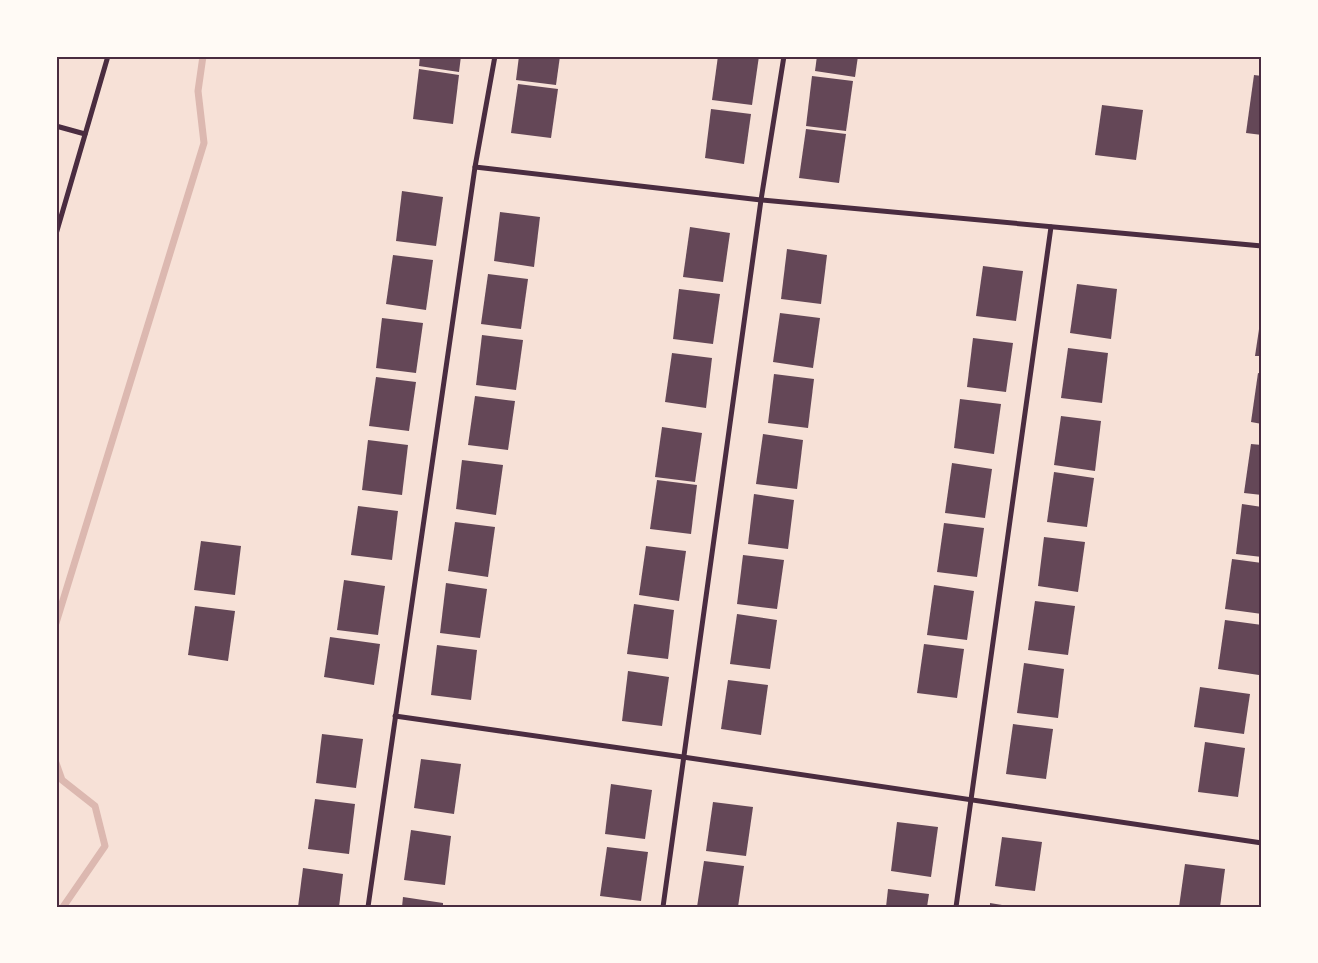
<svg xmlns="http://www.w3.org/2000/svg" width="1318" height="963" font-family="'PT Sans',sans-serif">
<style>
.lines{fill:none;stroke-linecap:round;stroke-linejoin:round}
.stream{stroke:#dcb8b0;stroke-width:7}
.building{fill:#644757}
.minor{stroke:#4a2c40;stroke-width:5}
.neatline{fill:none;stroke:#4a2c40;stroke-width:2}
</style>
<rect width="100%" height="100%" fill="#f7e1d7"/>
<g class="lines">
<g class="stream">
<path d="M56,623L204,143L198,91L203,56"/>
<path d="M56,763L62,780L95,806L105,846L63,907"/>
</g>
</g>
<g class="building">
<path d="M420,56H461L459,72L419,66Z"/>
<path d="M519,56H560L556,85L516,80Z"/>
<path d="M718,56H759L752,105L712,100Z"/>
<path d="M817,56H858L855,77L815,71Z"/>
<path d="M419,69L459,75L453,124L413,119Z"/>
<path d="M1254,75L1262,76V135L1246,133Z"/>
<path d="M812,76L853,81L846,131L806,126Z"/>
<path d="M518,84L558,89L551,138L511,133Z"/>
<path d="M1102,105L1143,110L1136,160L1095,155Z"/>
<path d="M711,109L751,114L744,164L705,158Z"/>
<path d="M806,129L846,134L839,183L799,178Z"/>
<path d="M402,191L443,197L436,246L396,241Z"/>
<path d="M500,212L540,217L534,267L494,261Z"/>
<path d="M690,227L730,233L723,282L683,277Z"/>
<path d="M787,249L827,255L821,304L781,299Z"/>
<path d="M393,255L433,260L426,310L386,304Z"/>
<path d="M983,266L1023,271L1016,321L976,316Z"/>
<path d="M488,274L528,279L521,329L481,324Z"/>
<path d="M1077,284L1117,289L1111,339L1070,333Z"/>
<path d="M679,289L720,294L713,344L673,339Z"/>
<path d="M780,313L820,318L813,368L773,362Z"/>
<path d="M1261,316H1262V356H1255Z"/>
<path d="M382,318L423,323L416,373L376,368Z"/>
<path d="M482,335L523,340L516,390L476,385Z"/>
<path d="M973,338L1013,343L1006,392L967,387Z"/>
<path d="M1068,348L1108,353L1102,403L1061,398Z"/>
<path d="M672,353L712,358L706,408L665,402Z"/>
<path d="M1258,373L1262,374V424L1251,422Z"/>
<path d="M774,374L814,379L808,428L768,423Z"/>
<path d="M376,377L416,382L409,431L369,426Z"/>
<path d="M475,396L515,401L508,450L468,445Z"/>
<path d="M960,399L1001,404L994,454L954,448Z"/>
<path d="M1061,416L1101,421L1095,471L1054,465Z"/>
<path d="M662,427L702,433L695,482L655,477Z"/>
<path d="M763,434L803,440L797,489L756,484Z"/>
<path d="M368,440L408,445L402,495L362,490Z"/>
<path d="M1251,444L1262,445V495L1244,493Z"/>
<path d="M462,460L503,465L496,515L456,509Z"/>
<path d="M952,463L992,469L985,518L945,513Z"/>
<path d="M1054,472L1094,478L1087,527L1047,522Z"/>
<path d="M657,480L697,485L691,534L650,529Z"/>
<path d="M754,494L794,500L788,549L748,544Z"/>
<path d="M1242,504L1262,507V557L1236,554Z"/>
<path d="M358,506L398,511L392,560L351,555Z"/>
<path d="M455,522L495,527L488,577L448,571Z"/>
<path d="M944,523L984,528L977,577L937,572Z"/>
<path d="M1044,537L1085,542L1078,592L1038,586Z"/>
<path d="M201,541L241,546L235,595L194,590Z"/>
<path d="M646,546L686,551L679,601L639,595Z"/>
<path d="M743,555L784,560L777,609L737,604Z"/>
<path d="M1232,559L1262,563V614L1225,609Z"/>
<path d="M344,580L385,586L378,635L337,630Z"/>
<path d="M446,583L487,589L480,638L440,633Z"/>
<path d="M934,585L974,591L967,640L927,635Z"/>
<path d="M1035,601L1075,606L1068,655L1028,650Z"/>
<path d="M634,604L674,610L668,659L627,654Z"/>
<path d="M195,606L235,611L228,661L188,655Z"/>
<path d="M737,614L777,620L770,669L730,664Z"/>
<path d="M1225,620L1262,625V650L1259,675L1218,669Z"/>
<path d="M330,637L380,644L374,685L324,677Z"/>
<path d="M924,644L964,649L957,698L917,693Z"/>
<path d="M437,645L477,650L471,700L431,695Z"/>
<path d="M1024,663L1064,669L1058,718L1017,713Z"/>
<path d="M628,671L669,677L662,726L622,721Z"/>
<path d="M728,680L768,685L761,735L721,729Z"/>
<path d="M1200,687L1250,694L1244,734L1194,727Z"/>
<path d="M1013,724L1053,729L1046,779L1006,774Z"/>
<path d="M322,734L363,739L356,788L316,783Z"/>
<path d="M1205,742L1245,748L1238,797L1198,792Z"/>
<path d="M421,759L461,764L454,814L414,808Z"/>
<path d="M611,784L652,790L645,839L605,834Z"/>
<path d="M315,799L355,804L349,854L308,849Z"/>
<path d="M713,802L753,807L746,856L706,851Z"/>
<path d="M897,822L938,827L931,877L891,871Z"/>
<path d="M411,830L451,836L445,885L404,880Z"/>
<path d="M1002,837L1042,842L1035,891L995,886Z"/>
<path d="M607,847L648,852L641,901L600,896Z"/>
<path d="M704,861L744,866L738,907H697Z"/>
<path d="M1185,864L1225,869L1220,907H1179Z"/>
<path d="M303,868L343,874L339,907H298Z"/>
<path d="M888,889L929,894L927,907H886Z"/>
<path d="M403,897L443,903V907H402Z"/>
<path d="M990,903L1008,906V907H990Z"/>
</g>
<g class="lines">
<g class="minor">
<path d="M56,126L85,134"/>
<path d="M475,167L761,200L1262,246"/>
<path d="M56,234L108,56"/>
<path d="M395,716L683,757L1262,843"/>
<path d="M368,907L475,167L495,56"/>
<path d="M663,907L761,200L784,56"/>
<path d="M956,907L1051,227"/>
</g>
</g>
<rect width="1318" height="963" fill="none" stroke="#fffaf5" stroke-width="115"/>
<rect x="58" y="58" width="1202" height="848" class="neatline"/>
</svg>
